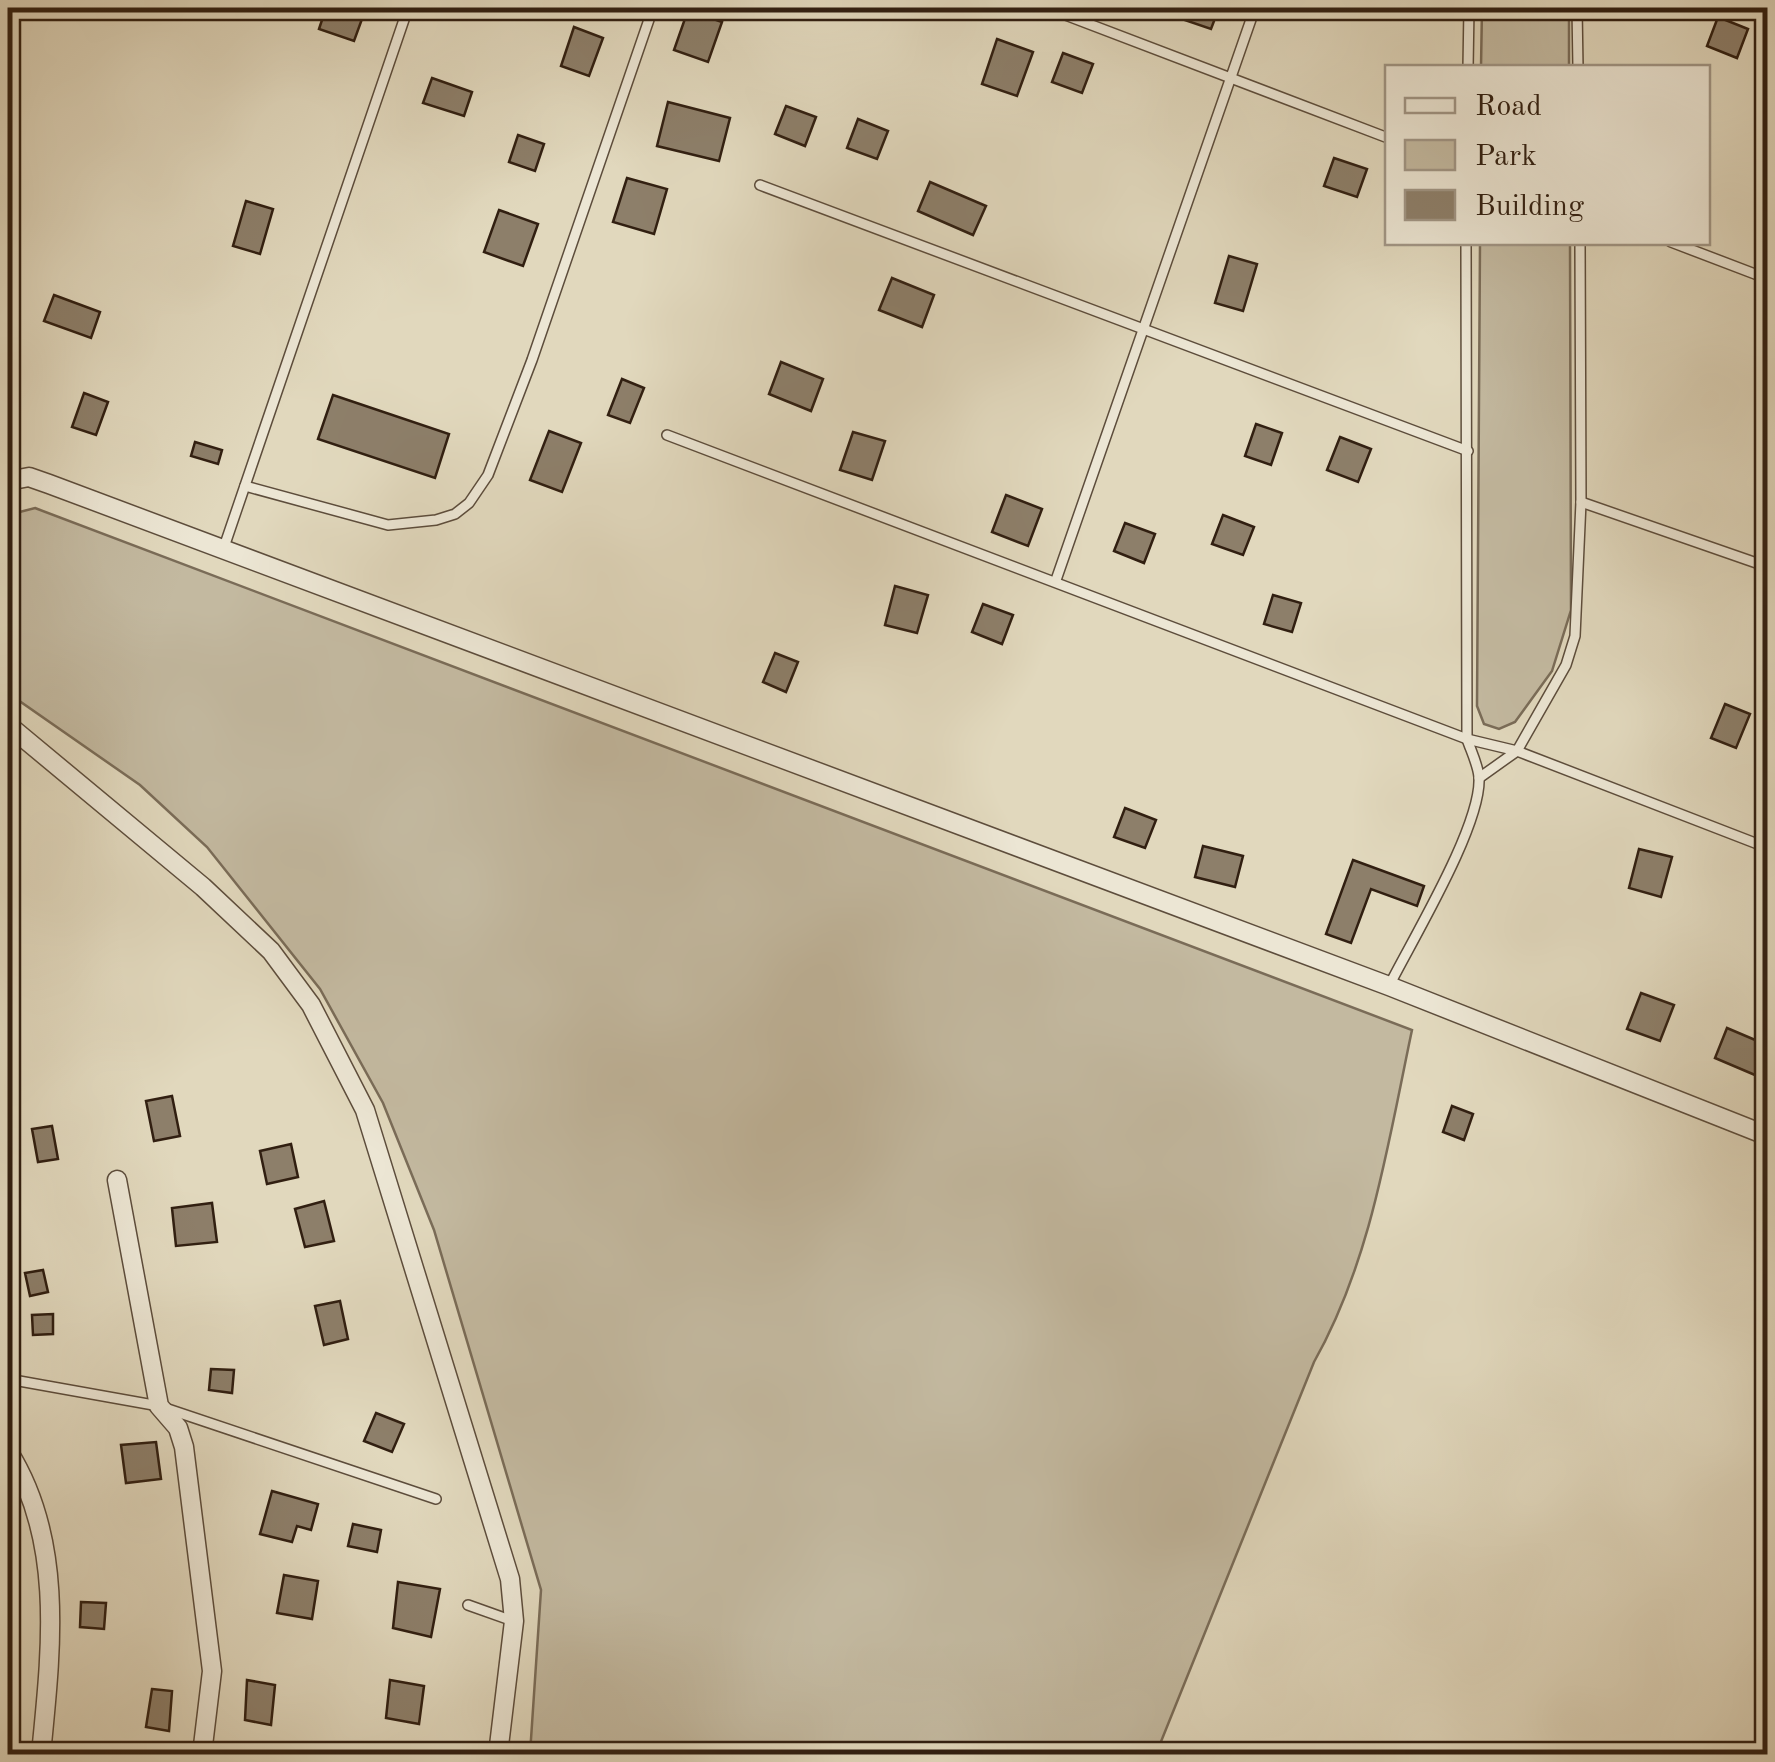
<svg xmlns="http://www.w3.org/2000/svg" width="1775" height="1762" font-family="'Old Standard TT',serif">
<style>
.green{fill:#c3b9a0;stroke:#7a6c58;stroke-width:2.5}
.building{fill:#8d7f6a;stroke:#311f11;stroke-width:2.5}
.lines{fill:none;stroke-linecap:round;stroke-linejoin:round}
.lane-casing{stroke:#5d4d3c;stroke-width:12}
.street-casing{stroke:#5d4d3c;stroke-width:21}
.lane{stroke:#ece6d4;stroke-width:9}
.street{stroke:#ece6d4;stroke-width:18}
</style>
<rect width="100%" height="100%" fill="#e1d8bd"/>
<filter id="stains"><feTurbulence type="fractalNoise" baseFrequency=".002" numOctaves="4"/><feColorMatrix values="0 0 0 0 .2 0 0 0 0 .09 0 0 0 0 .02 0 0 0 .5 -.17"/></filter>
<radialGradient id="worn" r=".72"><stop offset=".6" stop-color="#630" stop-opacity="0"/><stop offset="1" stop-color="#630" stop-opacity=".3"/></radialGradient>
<g class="green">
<path d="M1482,8H1569V67H1481Z"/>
<path d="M1480,243H1570L1571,610L1552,671L1515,722L1499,729L1484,724L1477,706Z"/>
<path d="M35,508L1412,1030C1388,1143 1371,1261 1314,1362L1156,1754H530L541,1590L434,1230L383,1103L320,989L207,847L140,785L8,693V515Z"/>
</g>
<g class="building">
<path d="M326,8H366L354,41L319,29Z"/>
<path d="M1169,8H1219L1211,29L1167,14Z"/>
<path d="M688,10L722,22L708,62L674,50Z"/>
<path d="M1718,17L1748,29L1737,58L1707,46Z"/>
<path d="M574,27L603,38L589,76L561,66Z"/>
<path d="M997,39L1033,52L1017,96L982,84Z"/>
<path d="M1063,53L1093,64L1082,93L1052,82Z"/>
<path d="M432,78L472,92L464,116L423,103Z"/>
<path d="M668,102L730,118L719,161L657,146Z"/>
<path d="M786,106L816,117L805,146L775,134Z"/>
<path d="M858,119L888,131L877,159L847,148Z"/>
<path d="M518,135L544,144L535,171L509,162Z"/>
<path d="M1334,158L1367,169L1357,197L1324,186Z"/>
<path d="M627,178L667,189L654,234L613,222Z"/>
<path d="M930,182L986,206L973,235L918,211Z"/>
<path d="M246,201L273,209L260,254L233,246Z"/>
<path d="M499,210L538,224L523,266L484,252Z"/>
<path d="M1229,256L1257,264L1243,311L1215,303Z"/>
<path d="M892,278L934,295L922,327L879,310Z"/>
<path d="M54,295L100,312L91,338L44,321Z"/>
<path d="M781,362L823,379L811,411L769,394Z"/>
<path d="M622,379L644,388L630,423L608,415Z"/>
<path d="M84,393L108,402L96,435L72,427Z"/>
<path d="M333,395L449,434L435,478L318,439Z"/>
<path d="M1256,424L1282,433L1271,465L1245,456Z"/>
<path d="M549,431L581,443L562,492L530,480Z"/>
<path d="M853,432L885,441L872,480L840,470Z"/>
<path d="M1340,437L1371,449L1358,482L1327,470Z"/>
<path d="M195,442L222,450L218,464L191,456Z"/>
<path d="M1006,495L1042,509L1028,546L992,532Z"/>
<path d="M1223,515L1254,527L1243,555L1212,544Z"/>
<path d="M1125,523L1155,534L1144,563L1114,551Z"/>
<path d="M895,586L928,595L917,633L885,625Z"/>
<path d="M1273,595L1301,603L1292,632L1264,624Z"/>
<path d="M983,604L1013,615L1002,644L972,632Z"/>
<path d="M775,653L798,662L786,692L763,682Z"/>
<path d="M1725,704L1750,714L1736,748L1711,738Z"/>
<path d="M1125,808L1156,820L1145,848L1114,837Z"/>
<path d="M1203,846L1243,856L1235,887L1195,877Z"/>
<path d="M1639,849L1672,857L1661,897L1629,888Z"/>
<path d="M1353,860L1424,886L1417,906L1371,889L1351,943L1326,934Z"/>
<path d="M1641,993L1674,1005L1660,1041L1627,1029Z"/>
<path d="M1727,1028L1767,1045L1755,1075L1715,1058Z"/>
<path d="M172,1096L180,1136L154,1141L146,1101Z"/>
<path d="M1452,1106L1473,1114L1464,1140L1443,1132Z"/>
<path d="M52,1126L58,1159L38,1162L32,1129Z"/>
<path d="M291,1144L298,1177L267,1184L260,1151Z"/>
<path d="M324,1201L334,1241L305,1247L295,1209Z"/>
<path d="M212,1203L217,1242L176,1246L172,1208Z"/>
<path d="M43,1270L48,1292L30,1296L25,1273Z"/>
<path d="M340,1301L348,1339L324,1345L315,1306Z"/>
<path d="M53,1314V1334L33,1335L32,1315Z"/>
<path d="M211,1369L234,1370L232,1393L209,1390Z"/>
<path d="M376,1413L404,1424L392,1452L364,1441Z"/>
<path d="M156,1442L161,1479L126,1483L121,1445Z"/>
<path d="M272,1491L318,1504L311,1530L297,1526L292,1542L260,1534Z"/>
<path d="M353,1524L381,1530L377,1552L348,1546Z"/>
<path d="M284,1575L318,1581L312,1619L277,1613Z"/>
<path d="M398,1582L440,1589L431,1637L393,1628Z"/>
<path d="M81,1602L106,1603L104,1629L80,1627Z"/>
<path d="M247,1680L275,1685L271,1725L245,1720Z"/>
<path d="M390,1680L424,1686L419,1724L386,1718Z"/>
<path d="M152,1689L172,1691L169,1731L146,1727Z"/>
</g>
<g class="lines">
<defs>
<g id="lane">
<path d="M1047,8L1388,138"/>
<path d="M1577,8L1578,68"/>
<path d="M8,14L22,8"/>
<path d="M1468,68L1469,8"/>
<path d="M760,185L1468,451"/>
<path d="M1671,242L1768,279"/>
<path d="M667,435L1467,739L1517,751L1768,848"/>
<path d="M245,486L388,525L436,520L455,514L469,503L488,475L532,360L653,8"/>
<path d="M1581,502L1768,567"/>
<path d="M223,550L408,8"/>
<path d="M1056,580L1255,8"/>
<path d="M1479,778L1517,751L1566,665L1575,636L1581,502L1580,242"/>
<path d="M1389,986C1412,940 1482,825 1479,777C1478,765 1471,751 1467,739L1466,242"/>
<path d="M8,1379L159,1406L436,1499"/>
<path d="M468,1605L513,1621"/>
</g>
<g id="street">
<path d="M8,481L29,477L49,484L1389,986L1768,1136"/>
<path d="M8,725L203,887L271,951L311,1005L365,1110L510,1579L514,1621L498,1754"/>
<path d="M117,1180L159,1406L178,1428L184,1447L212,1671L202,1754"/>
<path d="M8,1451C65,1541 51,1652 41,1754"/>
</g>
</defs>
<use href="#lane" class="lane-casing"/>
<use href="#street" class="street-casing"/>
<use href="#lane" class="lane"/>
<use href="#street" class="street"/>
</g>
<rect width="1775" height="1762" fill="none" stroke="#e1d8bd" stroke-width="40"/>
<rect x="10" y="10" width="1755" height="1742" fill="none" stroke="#311f11" stroke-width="5"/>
<rect x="20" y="20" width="1735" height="1722" fill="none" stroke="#311f11" stroke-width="2.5"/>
<rect x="1385" y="65" width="325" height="180" fill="#ece6d4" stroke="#a19686" stroke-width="2.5"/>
<rect x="1405" y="98" width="50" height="15" fill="#ece6d4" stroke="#a19686" stroke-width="2.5"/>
<text x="1475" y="115" font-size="30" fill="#311f11">Road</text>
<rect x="1405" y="140" width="50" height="30" fill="#c3b9a0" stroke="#a19686" stroke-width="2.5"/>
<text x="1475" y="165" font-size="30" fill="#311f11">Park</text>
<rect x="1405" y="190" width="50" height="30" fill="#8d7f6a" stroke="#a19686" stroke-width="2.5"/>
<text x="1475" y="215" font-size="30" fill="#311f11">Building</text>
<rect width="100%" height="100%" filter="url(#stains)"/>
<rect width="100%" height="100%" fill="url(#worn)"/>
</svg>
